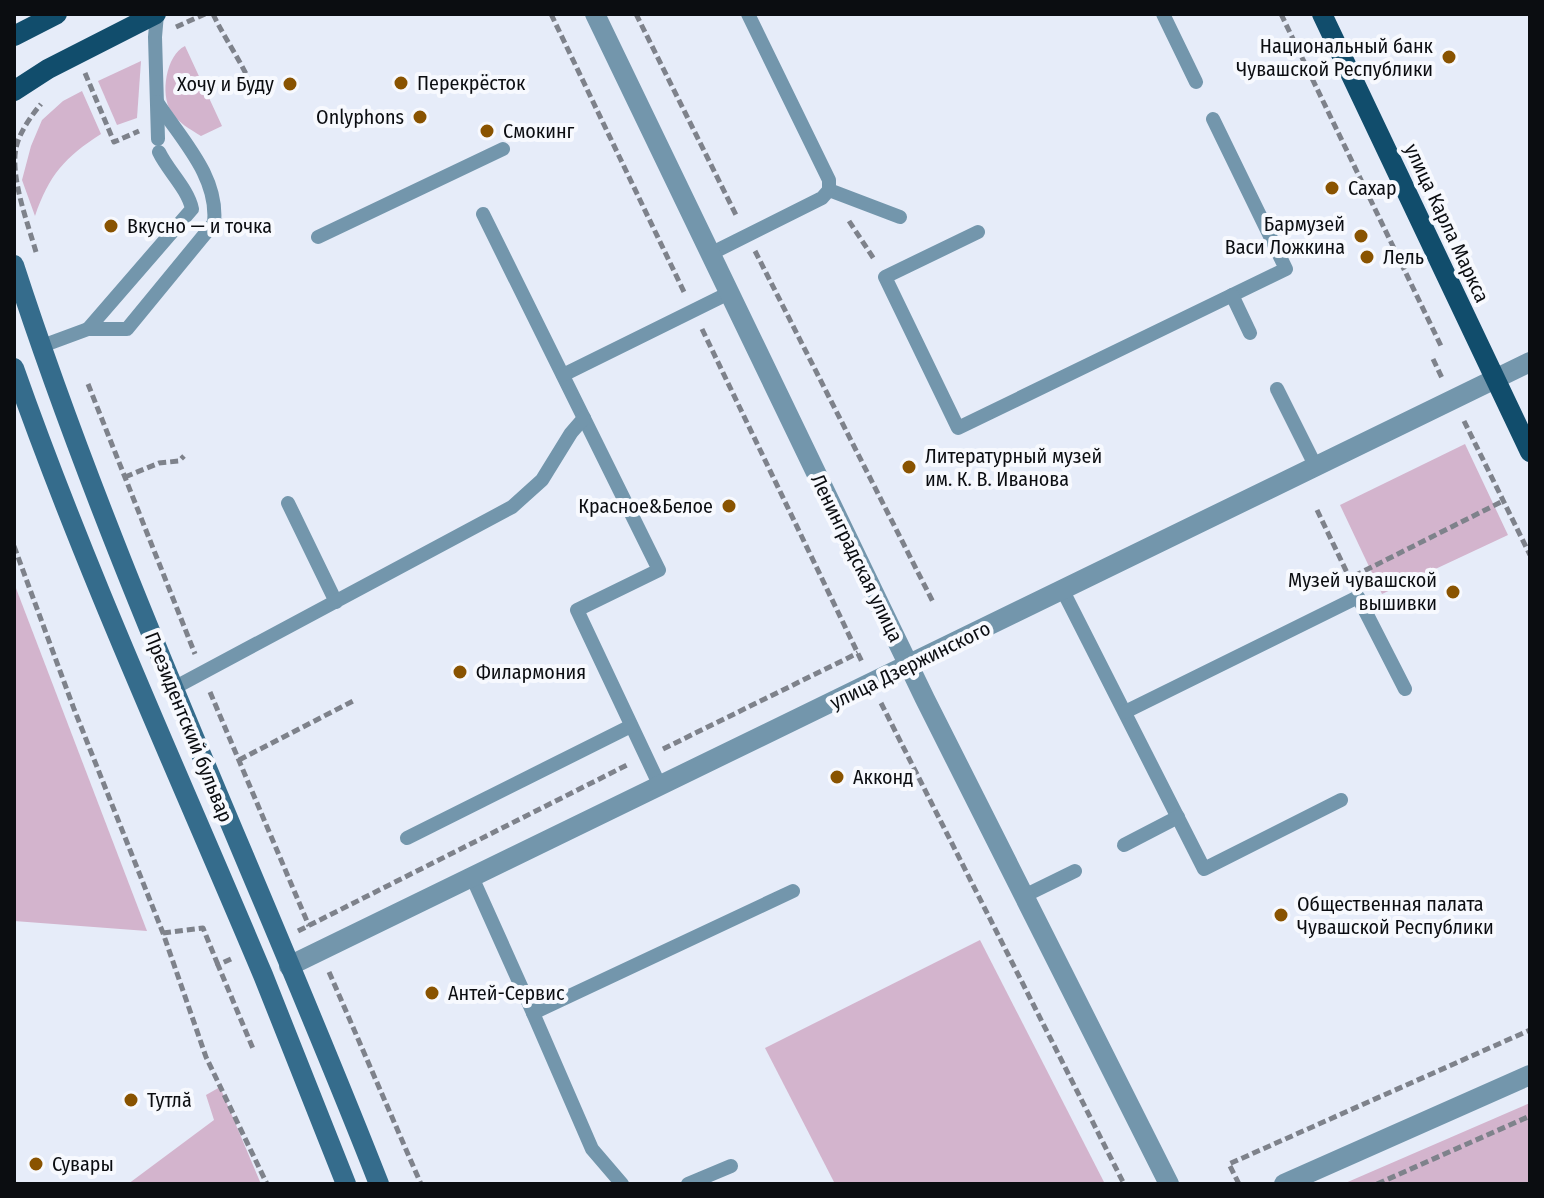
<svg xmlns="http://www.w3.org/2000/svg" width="1544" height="1198" font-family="'Fira Sans Condensed',sans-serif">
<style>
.green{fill:#d3b4cd}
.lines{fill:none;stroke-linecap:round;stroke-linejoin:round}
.path{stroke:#7e828b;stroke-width:5;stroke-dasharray:8 4;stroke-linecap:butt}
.service{stroke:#7396ac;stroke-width:14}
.minor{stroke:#7396ac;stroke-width:20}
.tertiary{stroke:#7396ac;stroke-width:20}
.secondary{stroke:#356c8c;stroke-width:20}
.primary{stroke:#114d6c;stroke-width:20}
.poi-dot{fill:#895300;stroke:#f7f9fe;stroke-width:3}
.labels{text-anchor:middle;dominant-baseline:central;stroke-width:8;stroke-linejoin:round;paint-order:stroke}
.poi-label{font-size:20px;fill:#0b0d11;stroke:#f7f9fe;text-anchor:start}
.street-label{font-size:20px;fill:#0b0d11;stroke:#f7f9fe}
</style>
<rect width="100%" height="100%" fill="#e6ecf9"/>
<g class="green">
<path d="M185,46L222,126L201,136C190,129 178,123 171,111C160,95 166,55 185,46Z"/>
<path d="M141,61L137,118L117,125L98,81Z"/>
<path d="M82,91L101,134C65,157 49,175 35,216L22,180L31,146L42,120L63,101Z"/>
<path d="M1465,444L1508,535L1382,594L1340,505Z"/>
<path d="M14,583L147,931L14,921Z"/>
<path d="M980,940L1105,1184H835L765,1048Z"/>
<path d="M220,1087L261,1184H128L214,1120L206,1095Z"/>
<path d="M1530,1103V1184H1343Z"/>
</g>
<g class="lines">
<g class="path">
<path d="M213,14C224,37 237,55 248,78L241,81"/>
<path d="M551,14L685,294"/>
<path d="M636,14L737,217"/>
<path d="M1281,14L1442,348"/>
<path d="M176,27L205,14"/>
<path d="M85,73L114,142L139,131"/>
<path d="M849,221L874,259"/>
<path d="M755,251L934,604"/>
<path d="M36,252C28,224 10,177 16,148C19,133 31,116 41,104"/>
<path d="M702,329L862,662"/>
<path d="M1433,359L1443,380"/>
<path d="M88,384L195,654"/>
<path d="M1464,421L1530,555"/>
<path d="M125,477L159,463L179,461L184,456"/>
<path d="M1317,510L1351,581"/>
<path d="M14,546L74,709L163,933L206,1057L267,1184"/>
<path d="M1354,576L1503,501"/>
<path d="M210,692L309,926"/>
<path d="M881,703L1124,1184"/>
<path d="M663,749L858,653"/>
<path d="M239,760L355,700"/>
<path d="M298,931L629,764"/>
<path d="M163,933L203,928L218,965"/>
<path d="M231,959L218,965L254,1051"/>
<path d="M329,972L421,1184"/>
<path d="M1239,1184L1229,1164L1530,1030"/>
<path d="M1377,1184L1530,1116"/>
</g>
<g class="service">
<path d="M157,14L155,37L158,139"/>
<path d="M1163,14L1196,82"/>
<path d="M829,190L900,217"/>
<path d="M483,214L659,570L577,610L660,786"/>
<path d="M978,232L885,277L958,428L1286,269L1213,119"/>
<path d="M318,237L503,149"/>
<path d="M710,254L822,198L829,190V180L748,14"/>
<path d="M1232,295L1250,333"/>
<path d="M88,329L192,209C188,189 168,171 159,152"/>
<path d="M42,346L88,329H127L214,223C219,176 180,138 157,102"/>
<path d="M563,375L729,293"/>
<path d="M1277,389L1316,467"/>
<path d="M288,503L336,602"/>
<path d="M1063,591L1204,869L1341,800"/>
<path d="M172,689L512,507L542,480L571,433L584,418"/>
<path d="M1125,712L1358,597L1405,689"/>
<path d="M407,838L631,726"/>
<path d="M1124,845L1178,817"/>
<path d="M472,877L533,1013"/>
<path d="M1024,896L1075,871"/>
<path d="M622,1184L592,1149L533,1013L793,891"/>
<path d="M688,1184L731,1166"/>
</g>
<g class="minor">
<path d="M595,14L925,699L1169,1184"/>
<path d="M1284,1184L1530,1075"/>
</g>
<path class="tertiary" d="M289,966L1530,362"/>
<g class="secondary">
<path d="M14,265C116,579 259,877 379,1184"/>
<path d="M14,368C87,575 178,773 263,975C291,1044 318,1114 346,1184"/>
</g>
<g class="primary">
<path d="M1322,14L1530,452"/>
<path d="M14,36L57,14"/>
<path d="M14,91L48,69L156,14"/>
</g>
</g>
<g class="poi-dot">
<circle cx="1449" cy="57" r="8"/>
<circle cx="401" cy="83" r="8"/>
<circle cx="290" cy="84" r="8"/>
<circle cx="420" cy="117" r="8"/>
<circle cx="487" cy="131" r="8"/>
<circle cx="1332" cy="188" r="8"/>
<circle cx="111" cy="226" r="8"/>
<circle cx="1361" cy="236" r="8"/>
<circle cx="1367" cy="257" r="8"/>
<circle cx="909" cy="467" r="8"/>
<circle cx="729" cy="506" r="8"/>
<circle cx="1453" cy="592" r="8"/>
<circle cx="460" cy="672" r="8"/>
<circle cx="837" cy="777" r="8"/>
<circle cx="1281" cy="915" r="8"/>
<circle cx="432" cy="993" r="8"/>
<circle cx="131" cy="1100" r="8"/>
<circle cx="36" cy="1164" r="8"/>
</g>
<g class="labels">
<g class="poi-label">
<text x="1433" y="46" text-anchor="end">Национальный банк<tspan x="1433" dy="23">Чувашской Республики</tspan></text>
<text x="417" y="83">Перекрёсток</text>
<text x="274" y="84" text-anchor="end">Хочу и Буду</text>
<text x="404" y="117" text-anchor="end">Onlyphons</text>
<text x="503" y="131">Смокинг</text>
<text x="1348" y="188">Сахар</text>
<text x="1345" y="224" text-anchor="end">Бармузей<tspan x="1345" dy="23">Васи Ложкина</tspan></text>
<text x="127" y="226">Вкусно — и точка</text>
<text x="1383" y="257">Лель</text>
<text x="925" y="456">Литературный музей<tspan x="925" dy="23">им. К. В. Иванова</tspan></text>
<text x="713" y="506" text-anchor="end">Красное&amp;Белое</text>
<text x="1437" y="580" text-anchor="end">Музей чувашской<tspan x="1437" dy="23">вышивки</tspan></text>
<text x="476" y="672">Филармония</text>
<text x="853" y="777">Акконд</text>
<text x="1297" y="904">Общественная палата<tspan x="1297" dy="23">Чувашской Республики</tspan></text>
<text x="448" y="993">Антей-Сервис</text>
<text x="147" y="1100">Тутлӑ</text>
<text x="52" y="1164">Сувары</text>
</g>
<g class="street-label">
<text transform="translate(1447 223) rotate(65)">улица Карла Маркса</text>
<text transform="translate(857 558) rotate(64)">Ленинградская улица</text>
<text transform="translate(910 665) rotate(-26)">улица Дзержинского</text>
<text transform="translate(189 727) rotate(68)">Президентский бульвар</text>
</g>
</g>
<rect width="1544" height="1198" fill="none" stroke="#0b0d11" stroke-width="32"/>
</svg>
